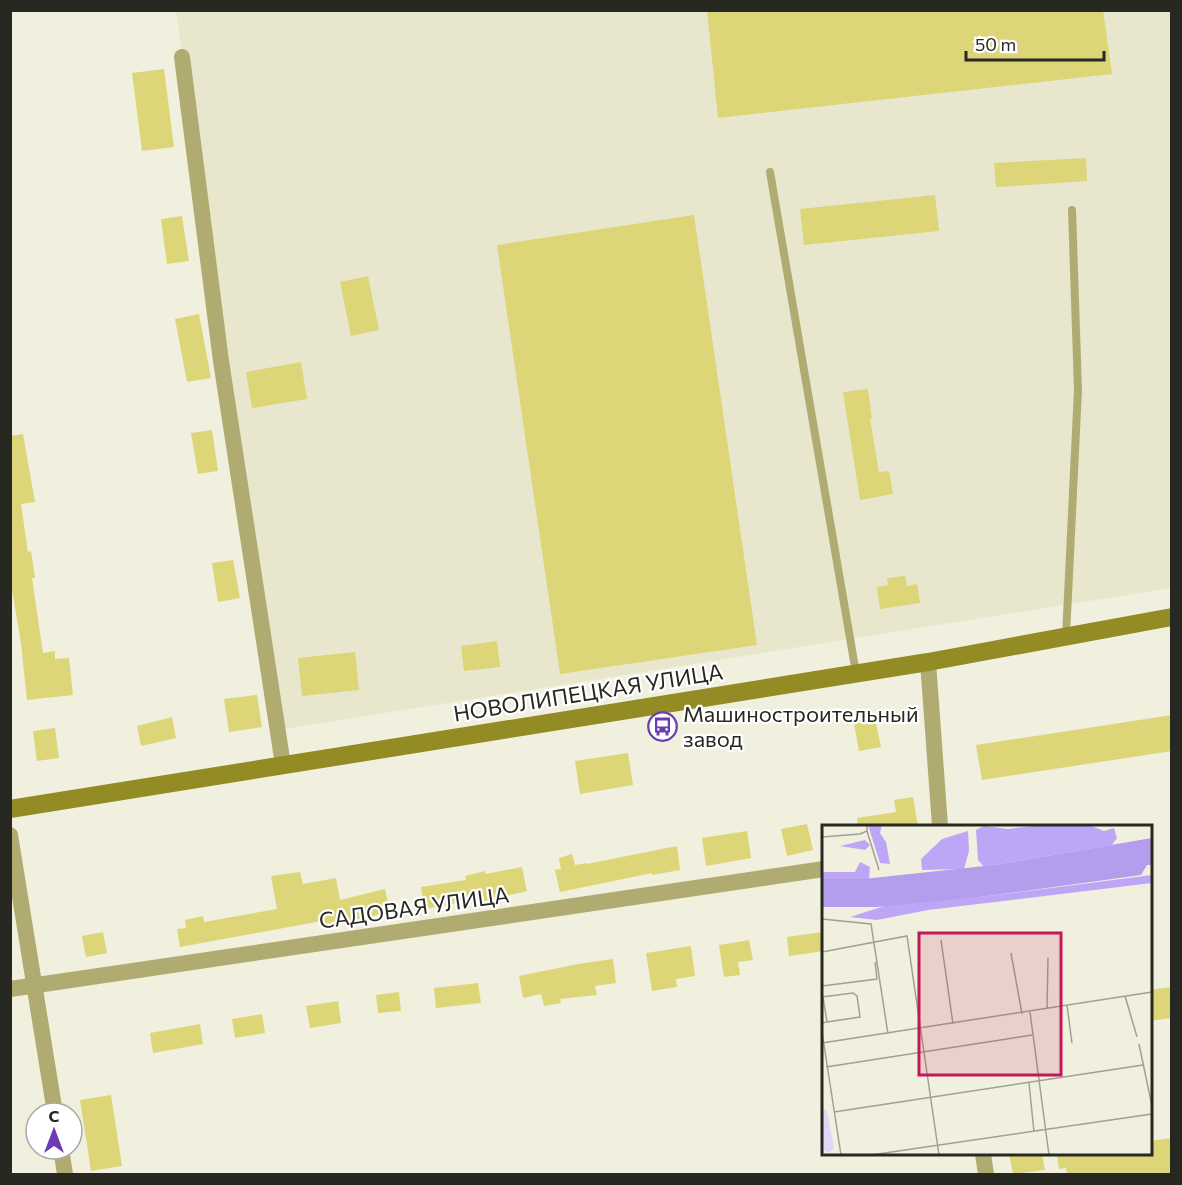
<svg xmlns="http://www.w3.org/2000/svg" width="1182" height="1185" font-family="Commissioner,sans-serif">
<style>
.built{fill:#e8e7cd}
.building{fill:#dcd678}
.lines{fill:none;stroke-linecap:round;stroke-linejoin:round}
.lane{stroke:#b0ac71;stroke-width:8}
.street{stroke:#b0ac71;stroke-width:16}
.secondary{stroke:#938b24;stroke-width:18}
.labels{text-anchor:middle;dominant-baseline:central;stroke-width:4.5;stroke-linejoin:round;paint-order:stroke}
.street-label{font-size:22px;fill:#282822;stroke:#fff}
.poi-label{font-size:22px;fill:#282822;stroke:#fff;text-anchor:start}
.inset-road{fill:none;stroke:#a1a093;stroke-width:1.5}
.view{fill:#c2185b;fill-opacity:0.15;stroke:#c2185b;stroke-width:3}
.inset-edge{fill:none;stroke:#282822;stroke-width:3}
</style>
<rect width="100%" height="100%" fill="#f1f0de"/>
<path class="built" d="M176,11H1171V588L278,730Z"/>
<g class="building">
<path d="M707,10H1103L1112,74L718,118Z"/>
<path d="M164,69L174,147L142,151L132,73Z"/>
<path d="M1086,158L1087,181L996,187L994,163Z"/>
<path d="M935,195L939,231L804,245L800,209Z"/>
<path d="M694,215L757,645L560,674L497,245Z"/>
<path d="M182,216L189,261L167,264L161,219Z"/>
<path d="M368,276L379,330L351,336L340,282Z"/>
<path d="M199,314L211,378L187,382L175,319Z"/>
<path d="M301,362L307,399L252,408L246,372Z"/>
<path d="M868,389L872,419H870L879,472L889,471L893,494L860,500L843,392Z"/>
<path d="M212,430L218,471L198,474L191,433Z"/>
<path d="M23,434L35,502L21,504L28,552L31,551L35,578H32L43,653L55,651V659L69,658L73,695L27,700L21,643L10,578V436Z"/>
<path d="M233,560L240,598L218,602L212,563Z"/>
<path d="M905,576L907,586L917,584L920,603L880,609L877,587L888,585L887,578Z"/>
<path d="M497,641L500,667L464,671L461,646Z"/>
<path d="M355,652L359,690L302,696L298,658Z"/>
<path d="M257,695L262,727L229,732L224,699Z"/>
<path d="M1172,715V751L982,780L976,745Z"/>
<path d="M172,717L176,738L141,746L137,726Z"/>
<path d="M875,719L881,747L859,751L854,724Z"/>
<path d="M55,728L59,758L37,761L33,731Z"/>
<path d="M628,753L633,785L580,794L575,761Z"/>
<path d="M913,797L918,826H858L857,818L896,812L894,800Z"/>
<path d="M807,824L813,850L787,856L781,829Z"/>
<path d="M747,831L751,858L706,866L702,838Z"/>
<path d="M677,846L680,870L652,875V873L560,892L555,870L561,869L559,858L572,854L575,865L587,863V864Z"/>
<path d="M522,867L527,891L471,904L470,901L424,909L421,887L466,880L465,876L485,871V874Z"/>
<path d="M300,872L303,884L336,878L340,900L385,889L390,912L344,923L322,927V921L180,947L177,929L186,928L185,920L203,916L204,922L277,909L271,876Z"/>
<path d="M103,932L107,953L86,957L82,936Z"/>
<path d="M822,932L824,951L789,956L787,937Z"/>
<path d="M749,940L753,960L738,962L740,975L724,977L719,945Z"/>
<path d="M691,946L695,976L676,979L677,987L652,991L646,953Z"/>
<path d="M613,959L616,983L595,986L597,995L560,999L561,1003L544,1006L541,994L523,998L519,976L578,964Z"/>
<path d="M478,983L481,1003L436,1008L434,988Z"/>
<path d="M1172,987V1018L1150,1021V990Z"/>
<path d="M399,992L401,1011L378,1013L376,995Z"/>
<path d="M338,1001L341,1023L310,1028L306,1006Z"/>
<path d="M262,1014L265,1033L235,1038L232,1019Z"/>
<path d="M200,1024L203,1044L153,1053L150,1033Z"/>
<path d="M111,1095L122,1166L91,1171L80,1100Z"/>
<path d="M1172,1138V1174H1067L1066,1168L1059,1169L1057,1155L1064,1154H1150V1141Z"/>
<path d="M1009,1154H1042L1045,1170L1013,1174Z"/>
</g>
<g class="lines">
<g class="lane">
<path d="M770,172L856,673"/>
<path d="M1066,636L1078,390L1072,210"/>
</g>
<g class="street">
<path d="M182,57L221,361L283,765"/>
<path d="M928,662L940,826"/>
<path d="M10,835L55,1113"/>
<path d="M10,989L824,869"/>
<path d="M61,1149L65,1174"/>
<path d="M983,1154L986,1174"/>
</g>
<path class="secondary" d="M10,809L928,662L1172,617"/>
</g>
<defs>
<symbol id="bus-ring" viewBox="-11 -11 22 22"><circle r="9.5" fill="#fff" stroke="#6b3cb4" stroke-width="1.5"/><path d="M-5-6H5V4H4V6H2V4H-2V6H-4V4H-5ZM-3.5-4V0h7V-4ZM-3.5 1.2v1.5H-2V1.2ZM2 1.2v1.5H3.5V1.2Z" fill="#6b3cb4"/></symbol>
</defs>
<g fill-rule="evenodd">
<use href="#bus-ring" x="646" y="710" width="33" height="33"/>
</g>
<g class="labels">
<g class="street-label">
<text transform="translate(588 692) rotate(-9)">НОВОЛИПЕЦКАЯ УЛИЦА</text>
<text transform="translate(414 907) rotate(-8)">САДОВАЯ УЛИЦА</text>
</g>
<g class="poi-label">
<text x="683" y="713">Машиностроительный<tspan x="683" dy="25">завод</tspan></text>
</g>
</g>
<g transform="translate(822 825)">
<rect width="330" height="330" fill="#f1f0de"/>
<path d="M0,283L5,286L12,323L7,328L2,325L0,314Z" fill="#dfd7f6"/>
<path d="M46,0H60L58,8L64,17L68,39L58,38ZM221,0H267L282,6L292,3L295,13L290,20L172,40L162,42L156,35L154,5L162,1L186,4ZM146,6L147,26L142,44L100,45L99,34L120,14ZM43,15L48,20L43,25L18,21ZM38,37L48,42L47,54H0V47H33ZM330,50V58L106,85L55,95L28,92L75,77L166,71Z" fill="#bea6f7"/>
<path d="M330,13V40H325L319,50L166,71L55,82H0V54H41L172,40Z" fill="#b59dee"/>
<path class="inset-road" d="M45,6L57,45M0,12L38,9L45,6V0M0,94L49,99L66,209M119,115L131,199M0,127L85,111L117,330M189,128L200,189M0,161L55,154L53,137M303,171L315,212M0,172L31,168L35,171L38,192L5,197M245,180L250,218M225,184L226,133M208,187L227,330M0,198L5,197L1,172M0,207L19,330M0,218L330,167M317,219L330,281M4,242L210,210M207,258L212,307M12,287L321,240M49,330L330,289"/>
<path class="view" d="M97,108H239V250H97Z"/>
<rect width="330" height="330" class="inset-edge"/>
</g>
<rect width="1182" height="1185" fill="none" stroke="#282822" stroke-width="24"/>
<g transform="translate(54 1131)"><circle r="28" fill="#ffffff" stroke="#a9a9a7" stroke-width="1.5"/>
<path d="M0-4.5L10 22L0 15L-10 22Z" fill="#6b3cb4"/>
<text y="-9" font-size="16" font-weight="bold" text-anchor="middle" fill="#282822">С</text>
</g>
<path d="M966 51v9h138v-9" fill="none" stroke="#282822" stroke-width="3"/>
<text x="975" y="51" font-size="18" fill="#282822" stroke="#ffffff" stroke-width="4.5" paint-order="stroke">50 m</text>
</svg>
